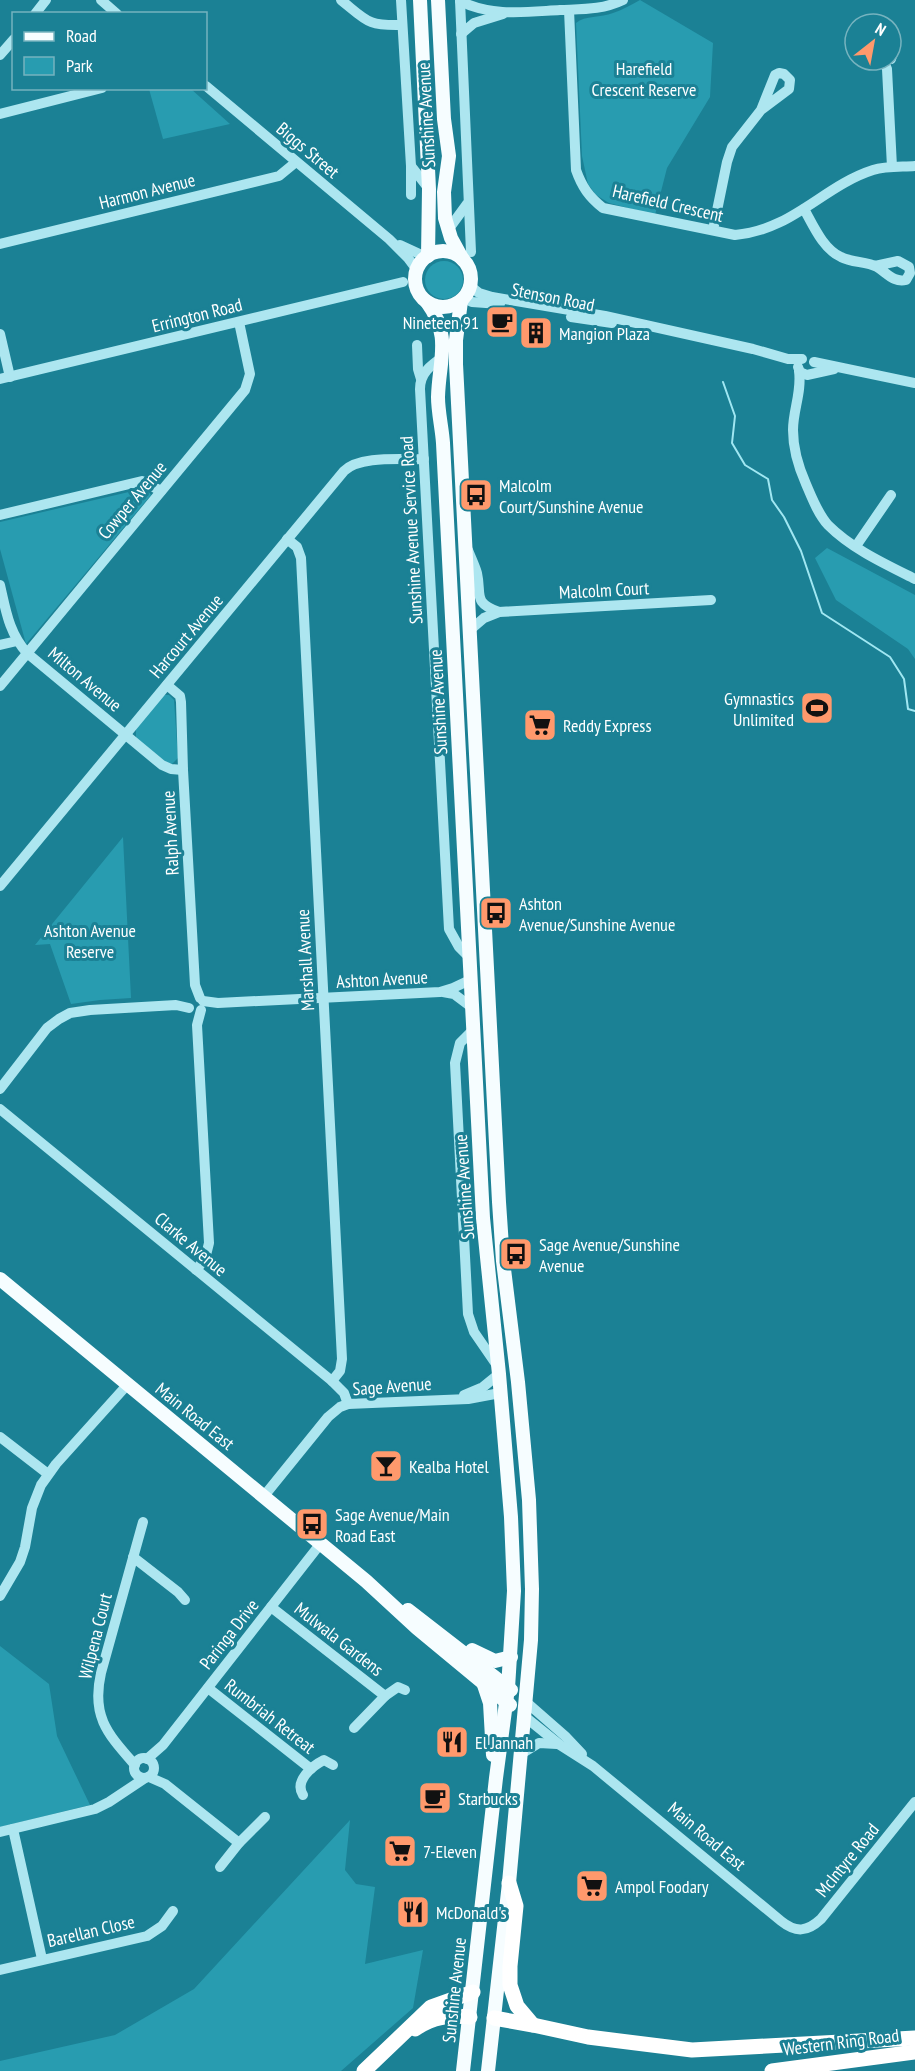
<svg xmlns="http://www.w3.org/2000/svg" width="915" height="2071" font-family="'PT Sans Narrow',sans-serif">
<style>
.green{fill:#289cb0}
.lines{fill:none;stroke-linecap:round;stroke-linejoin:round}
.stream{stroke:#a0e7f2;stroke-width:2}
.minor{stroke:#ade6f0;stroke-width:10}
.major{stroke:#f6fdff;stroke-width:14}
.highway{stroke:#fff;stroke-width:15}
.labels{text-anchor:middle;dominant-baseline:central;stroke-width:6;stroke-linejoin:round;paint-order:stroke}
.park-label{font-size:18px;fill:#fdfeff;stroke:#1b8195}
.street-label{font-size:18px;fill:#fff;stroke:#1b8195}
.poi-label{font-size:18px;fill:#fff;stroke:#1b8195;text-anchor:start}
</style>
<rect width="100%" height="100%" fill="#1b8195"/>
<g class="green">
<path d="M640,0L713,43L710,97L667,168L655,215L609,203L596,195L588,184L582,156L576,23C585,15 601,18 613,13C622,10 631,5 640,0Z"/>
<path d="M149,89H191L230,124L163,139Z"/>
<circle cx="444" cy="280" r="19"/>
<path d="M146,488L151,495L26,644L0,549V522Z"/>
<path d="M827,548L915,595V659L908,649L836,600L815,558Z"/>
<path d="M164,695H169L174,700L178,758L172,764L166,762L136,738V727Z"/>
<path d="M123,837L131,998L100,1000L71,1004L50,944L35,945Z"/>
<path d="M0,1646L49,1684L57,1736L90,1805L0,1827Z"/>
<path d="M350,1820L345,1870L356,1884L375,1887L365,1964L423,1950L413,2008L341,2071H0V2061L115,2035L194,1989Z"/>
</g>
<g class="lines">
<path class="stream" d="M723,382L735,416L732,443L745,465L768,479L772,500L784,517L801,551L822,613L890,657L904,679L908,709L915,711"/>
<g class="minor">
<path d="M101,0L117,14"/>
<path d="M341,0C367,21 367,26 402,25"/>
<path d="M401,0L411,166V195"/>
<path d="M460,0L471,252"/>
<path d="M460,1C492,17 525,12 560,10C583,9 602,10 623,0"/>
<path d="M569,10L576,170C582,187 589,197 603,208L735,235C793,230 823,186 873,170C886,166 901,167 915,166"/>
<path d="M35,14L46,0"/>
<path d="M891,33C899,41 894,49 891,59"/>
<path d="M461,34L474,23L503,14"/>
<path d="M0,55L14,39"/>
<path d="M883,60L887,69L892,167"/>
<path d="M206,86L389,239L408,258L417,270"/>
<path d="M0,114L102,88"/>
<path d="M411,166L429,189"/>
<path d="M804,209C813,225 823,249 841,257C852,263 867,261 877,267C887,273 894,283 906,280L910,273L909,267L898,261L875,266"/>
<path d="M448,230L467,204"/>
<path d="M713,230L727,162L732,147L761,110L775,75L779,73L784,74L790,80L789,89L761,110"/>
<path d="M0,244L279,176L296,162"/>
<path d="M400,245L426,257"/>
<path d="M470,286L479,293L492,297L605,316L753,349L788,359H802"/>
<path d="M464,298L472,302L500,304"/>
<path d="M571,317L612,323"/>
<path d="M0,334L10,377"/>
<path d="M417,345L418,369L421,379"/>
<path d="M443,357C431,365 420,373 420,389L449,929L459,947L468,956"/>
<path d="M814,362L915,383"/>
<path d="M798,367L800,372L807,375L834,369"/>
<path d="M799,371C802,392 793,410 793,430C793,450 798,466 806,484C812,498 818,514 828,525C852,549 885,564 915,579"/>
<path d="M0,379L403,282"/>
<path d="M0,515L142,481L161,491"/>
<path d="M287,539L297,547L301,558L342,1359L340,1371L332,1381"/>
<path d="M856,546L891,495"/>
<path d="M468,550C471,558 475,566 477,573C482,595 472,602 499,612"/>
<path d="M0,585C6,611 9,633 27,653L162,765L171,769L183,770"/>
<path d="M470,630L484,618L499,612L711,600"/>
<path d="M0,645L17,641"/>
<path d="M167,685L180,696L181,702L183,770L195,985L200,998"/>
<path d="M0,686L245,390L250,374L239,322"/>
<path d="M0,886L344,471C360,455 403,460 424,459"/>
<path d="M443,992L454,994L470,1006"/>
<path d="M203,1001L218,1003L440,992L453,988L470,980"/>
<path d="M472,1031L460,1043L455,1063L468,1314L474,1332L496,1364"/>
<path d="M0,1089L47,1028L59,1019L70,1013L90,1010L176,1005L189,1008"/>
<path d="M0,1109L332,1381L344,1393L348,1404"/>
<path d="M196,1270L205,1259L209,1243L197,1025L201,1010"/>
<path d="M464,1395L483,1387L499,1374"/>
<path d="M0,1437L48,1474"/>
<path d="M264,1496L328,1417L340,1407L348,1404L468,1399L500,1393"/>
<path d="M133,1557L178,1592L185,1600"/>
<path d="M0,1596L20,1562L25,1547L32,1508L41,1485L56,1464L128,1384"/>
<path d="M271,1607L385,1696L354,1728"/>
<path d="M208,1688L311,1769"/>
<path d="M385,1696L398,1687L405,1690"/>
<path d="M525,1701L565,1736L582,1754"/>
<path d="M524,1716L560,1745L593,1766L781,1921C796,1933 807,1932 821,1919L915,1802"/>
<path d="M521,1754L539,1743L557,1744"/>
<circle cx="144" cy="1768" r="10"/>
<path d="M147,1759L163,1745L321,1543"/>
<path d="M135,1765C108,1734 91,1717 101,1673L143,1522"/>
<path d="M149,1777L165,1784L239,1843"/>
<path d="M303,1795C294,1781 312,1766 324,1760L333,1765"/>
<path d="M13,1829L42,1959"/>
<path d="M0,1832L95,1809L109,1802L145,1778"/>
<path d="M220,1867L239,1843L265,1817"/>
<path d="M0,1970L147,1936L162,1926L173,1911"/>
</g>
<g class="major">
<path d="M420,0L429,189L428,256"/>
<path d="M438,0L444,119L449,156L444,192L445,218L451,238L463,260"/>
<circle cx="443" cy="279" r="28"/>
<path d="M461,301L456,340V364L499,1202L503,1261L518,1382L529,1500L532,1589L531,1640L509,1883L488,2071"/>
<path d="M427,302C452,336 439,360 438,397C438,412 442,428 443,443L483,1218L499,1374L511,1517L514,1591L508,1688L496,1778L463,2071"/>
<path d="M0,1279L366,1581L417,1628L510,1705"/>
<path d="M408,1610L511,1690"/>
<path d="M472,1650L495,1661L511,1657"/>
<path d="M484,1685L490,1703L493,1755"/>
</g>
<g class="highway">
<path d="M509,1883L516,1906L510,1966V1985L517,2006L533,2025"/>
<path d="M494,2018L533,2025L588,2037L692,2050L915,2038"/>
<path d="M415,2029C433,2017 448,2015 470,2017"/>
<path d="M364,2071L431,2007L473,1992"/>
<path d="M772,2071L915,2052"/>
</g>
</g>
<defs>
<symbol id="cafe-square" viewBox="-11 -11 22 22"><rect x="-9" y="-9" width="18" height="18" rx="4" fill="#ff996c" stroke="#1b8195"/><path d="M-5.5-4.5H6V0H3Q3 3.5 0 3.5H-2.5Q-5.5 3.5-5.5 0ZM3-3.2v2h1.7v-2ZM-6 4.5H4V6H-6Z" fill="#111"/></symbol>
<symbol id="building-square" viewBox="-11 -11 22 22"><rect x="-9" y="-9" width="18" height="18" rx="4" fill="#ff996c" stroke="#1b8195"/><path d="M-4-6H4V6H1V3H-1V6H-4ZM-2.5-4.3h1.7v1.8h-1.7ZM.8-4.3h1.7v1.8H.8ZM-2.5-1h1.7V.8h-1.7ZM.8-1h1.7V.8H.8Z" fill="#111"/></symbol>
<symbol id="bus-square" viewBox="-11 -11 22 22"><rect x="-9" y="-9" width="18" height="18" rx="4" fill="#ff996c" stroke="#1b8195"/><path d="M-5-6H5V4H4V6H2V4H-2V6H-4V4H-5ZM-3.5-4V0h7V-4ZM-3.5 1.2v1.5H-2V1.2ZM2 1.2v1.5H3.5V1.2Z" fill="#111"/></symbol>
<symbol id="stadium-square" viewBox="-11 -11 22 22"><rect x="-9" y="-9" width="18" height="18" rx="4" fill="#ff996c" stroke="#1b8195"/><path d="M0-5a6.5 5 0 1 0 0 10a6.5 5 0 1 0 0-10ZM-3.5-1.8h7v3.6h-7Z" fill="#111"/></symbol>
<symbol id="supermarket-square" viewBox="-11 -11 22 22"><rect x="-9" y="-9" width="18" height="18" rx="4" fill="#ff996c" stroke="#1b8195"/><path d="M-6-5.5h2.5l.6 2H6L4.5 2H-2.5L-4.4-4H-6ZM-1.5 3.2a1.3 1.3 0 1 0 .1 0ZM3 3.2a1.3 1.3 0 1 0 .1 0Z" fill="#111"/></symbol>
<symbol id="bar-square" viewBox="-11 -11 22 22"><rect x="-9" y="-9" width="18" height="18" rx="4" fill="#ff996c" stroke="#1b8195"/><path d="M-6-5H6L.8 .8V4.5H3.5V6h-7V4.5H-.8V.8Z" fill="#111"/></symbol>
<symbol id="restaurant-square" viewBox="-11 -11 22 22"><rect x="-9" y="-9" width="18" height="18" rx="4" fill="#ff996c" stroke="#1b8195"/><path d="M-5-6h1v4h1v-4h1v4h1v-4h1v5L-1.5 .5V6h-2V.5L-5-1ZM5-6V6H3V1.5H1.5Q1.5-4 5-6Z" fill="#111"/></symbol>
</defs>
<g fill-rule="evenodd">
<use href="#cafe-square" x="483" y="303" width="38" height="38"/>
<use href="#building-square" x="517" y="314" width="38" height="38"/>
<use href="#bus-square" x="457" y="476" width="38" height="38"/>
<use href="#stadium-square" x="798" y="689" width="38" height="38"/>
<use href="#supermarket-square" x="521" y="706" width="38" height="38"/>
<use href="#bus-square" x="477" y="894" width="38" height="38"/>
<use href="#bus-square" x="497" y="1235" width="38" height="38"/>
<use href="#bar-square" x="367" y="1447" width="38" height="38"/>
<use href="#bus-square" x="293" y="1505" width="38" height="38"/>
<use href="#restaurant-square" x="433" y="1723" width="38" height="38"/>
<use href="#cafe-square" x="416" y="1779" width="38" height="38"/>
<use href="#supermarket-square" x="381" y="1832" width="38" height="38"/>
<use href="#supermarket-square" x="573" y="1867" width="38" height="38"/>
<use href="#restaurant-square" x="394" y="1893" width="38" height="38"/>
</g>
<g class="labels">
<g class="park-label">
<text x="644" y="68">Harefield<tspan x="644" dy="21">Crescent Reserve</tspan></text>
<text x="90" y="930">Ashton Avenue<tspan x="90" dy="21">Reserve</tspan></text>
</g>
<g class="street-label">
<text transform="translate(426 115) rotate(-93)">Sunshine Avenue</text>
<text transform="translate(308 150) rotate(40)">Biggs Street</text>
<text transform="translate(147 191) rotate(-14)">Harmon Avenue</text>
<text transform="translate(668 203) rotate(13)">Harefield Crescent</text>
<text transform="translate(553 297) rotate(11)">Stenson Road</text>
<text transform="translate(197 315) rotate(-14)">Errington Road</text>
<text transform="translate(132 500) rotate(-50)">Cowper Avenue</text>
<text transform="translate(411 530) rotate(-93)">Sunshine Avenue Service Road</text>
<text transform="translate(604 590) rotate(-3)">Malcolm Court</text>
<text transform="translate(186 636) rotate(-50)">Harcourt Avenue</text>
<text transform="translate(85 679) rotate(40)">Milton Avenue</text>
<text transform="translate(438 702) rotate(-93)">Sunshine Avenue</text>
<text transform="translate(170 833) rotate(-93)">Ralph Avenue</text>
<text transform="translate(305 960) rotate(-93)">Marshall Avenue</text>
<text transform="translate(382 979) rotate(-3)">Ashton Avenue</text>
<text transform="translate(464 1187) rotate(-94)">Sunshine Avenue</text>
<text transform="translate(191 1244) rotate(40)">Clarke Avenue</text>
<text transform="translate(392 1386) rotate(-4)">Sage Avenue</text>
<text transform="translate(195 1416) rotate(39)">Main Road East</text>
<text transform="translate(229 1634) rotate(-52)">Paringa Drive</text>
<text transform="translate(95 1636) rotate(-76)">Wilpena Court</text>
<text transform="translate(339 1639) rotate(38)">Mulwala Gardens</text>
<text transform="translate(270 1716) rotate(38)">Rumbriah Retreat</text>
<text transform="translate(707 1836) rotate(40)">Main Road East</text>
<text transform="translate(847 1860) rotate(-51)">McIntyre Road</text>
<text transform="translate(91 1931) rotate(-13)">Barellan Close</text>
<text transform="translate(454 1990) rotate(-84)">Sunshine Avenue</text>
<text transform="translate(841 2042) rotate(-7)">Western Ring Road</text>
</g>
<g class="poi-label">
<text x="479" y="322" text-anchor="end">Nineteen 91</text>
<text x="559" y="333">Mangion Plaza</text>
<text x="499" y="485">Malcolm<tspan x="499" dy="21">Court/Sunshine Avenue</tspan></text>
<text x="794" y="698" text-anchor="end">Gymnastics<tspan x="794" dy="21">Unlimited</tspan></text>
<text x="563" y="725">Reddy Express</text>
<text x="519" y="903">Ashton<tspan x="519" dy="21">Avenue/Sunshine Avenue</tspan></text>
<text x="539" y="1244">Sage Avenue/Sunshine<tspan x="539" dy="21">Avenue</tspan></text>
<text x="409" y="1466">Kealba Hotel</text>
<text x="335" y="1514">Sage Avenue/Main<tspan x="335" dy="21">Road East</tspan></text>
<text x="475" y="1742">El Jannah</text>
<text x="458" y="1798">Starbucks</text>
<text x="423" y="1851">7-Eleven</text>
<text x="615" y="1886">Ampol Foodary</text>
<text x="436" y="1912">McDonald's</text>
</g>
</g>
<rect x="12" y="12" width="195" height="78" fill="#1b8195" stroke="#76b3bf" stroke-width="1.5"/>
<rect x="24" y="32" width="30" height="9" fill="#f6fdff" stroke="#76b3bf" stroke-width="1.5"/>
<text x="66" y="42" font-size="18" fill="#ffffff">Road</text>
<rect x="24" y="57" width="30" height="18" fill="#289cb0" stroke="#76b3bf" stroke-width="1.5"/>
<text x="66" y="72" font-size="18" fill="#ffffff">Park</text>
<g transform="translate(873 42) rotate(31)"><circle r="28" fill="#1b8195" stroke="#76b3bf" stroke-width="1.5"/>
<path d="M0-4.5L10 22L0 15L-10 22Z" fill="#ff996c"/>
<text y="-9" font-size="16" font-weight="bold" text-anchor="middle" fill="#ffffff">N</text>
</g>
</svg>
